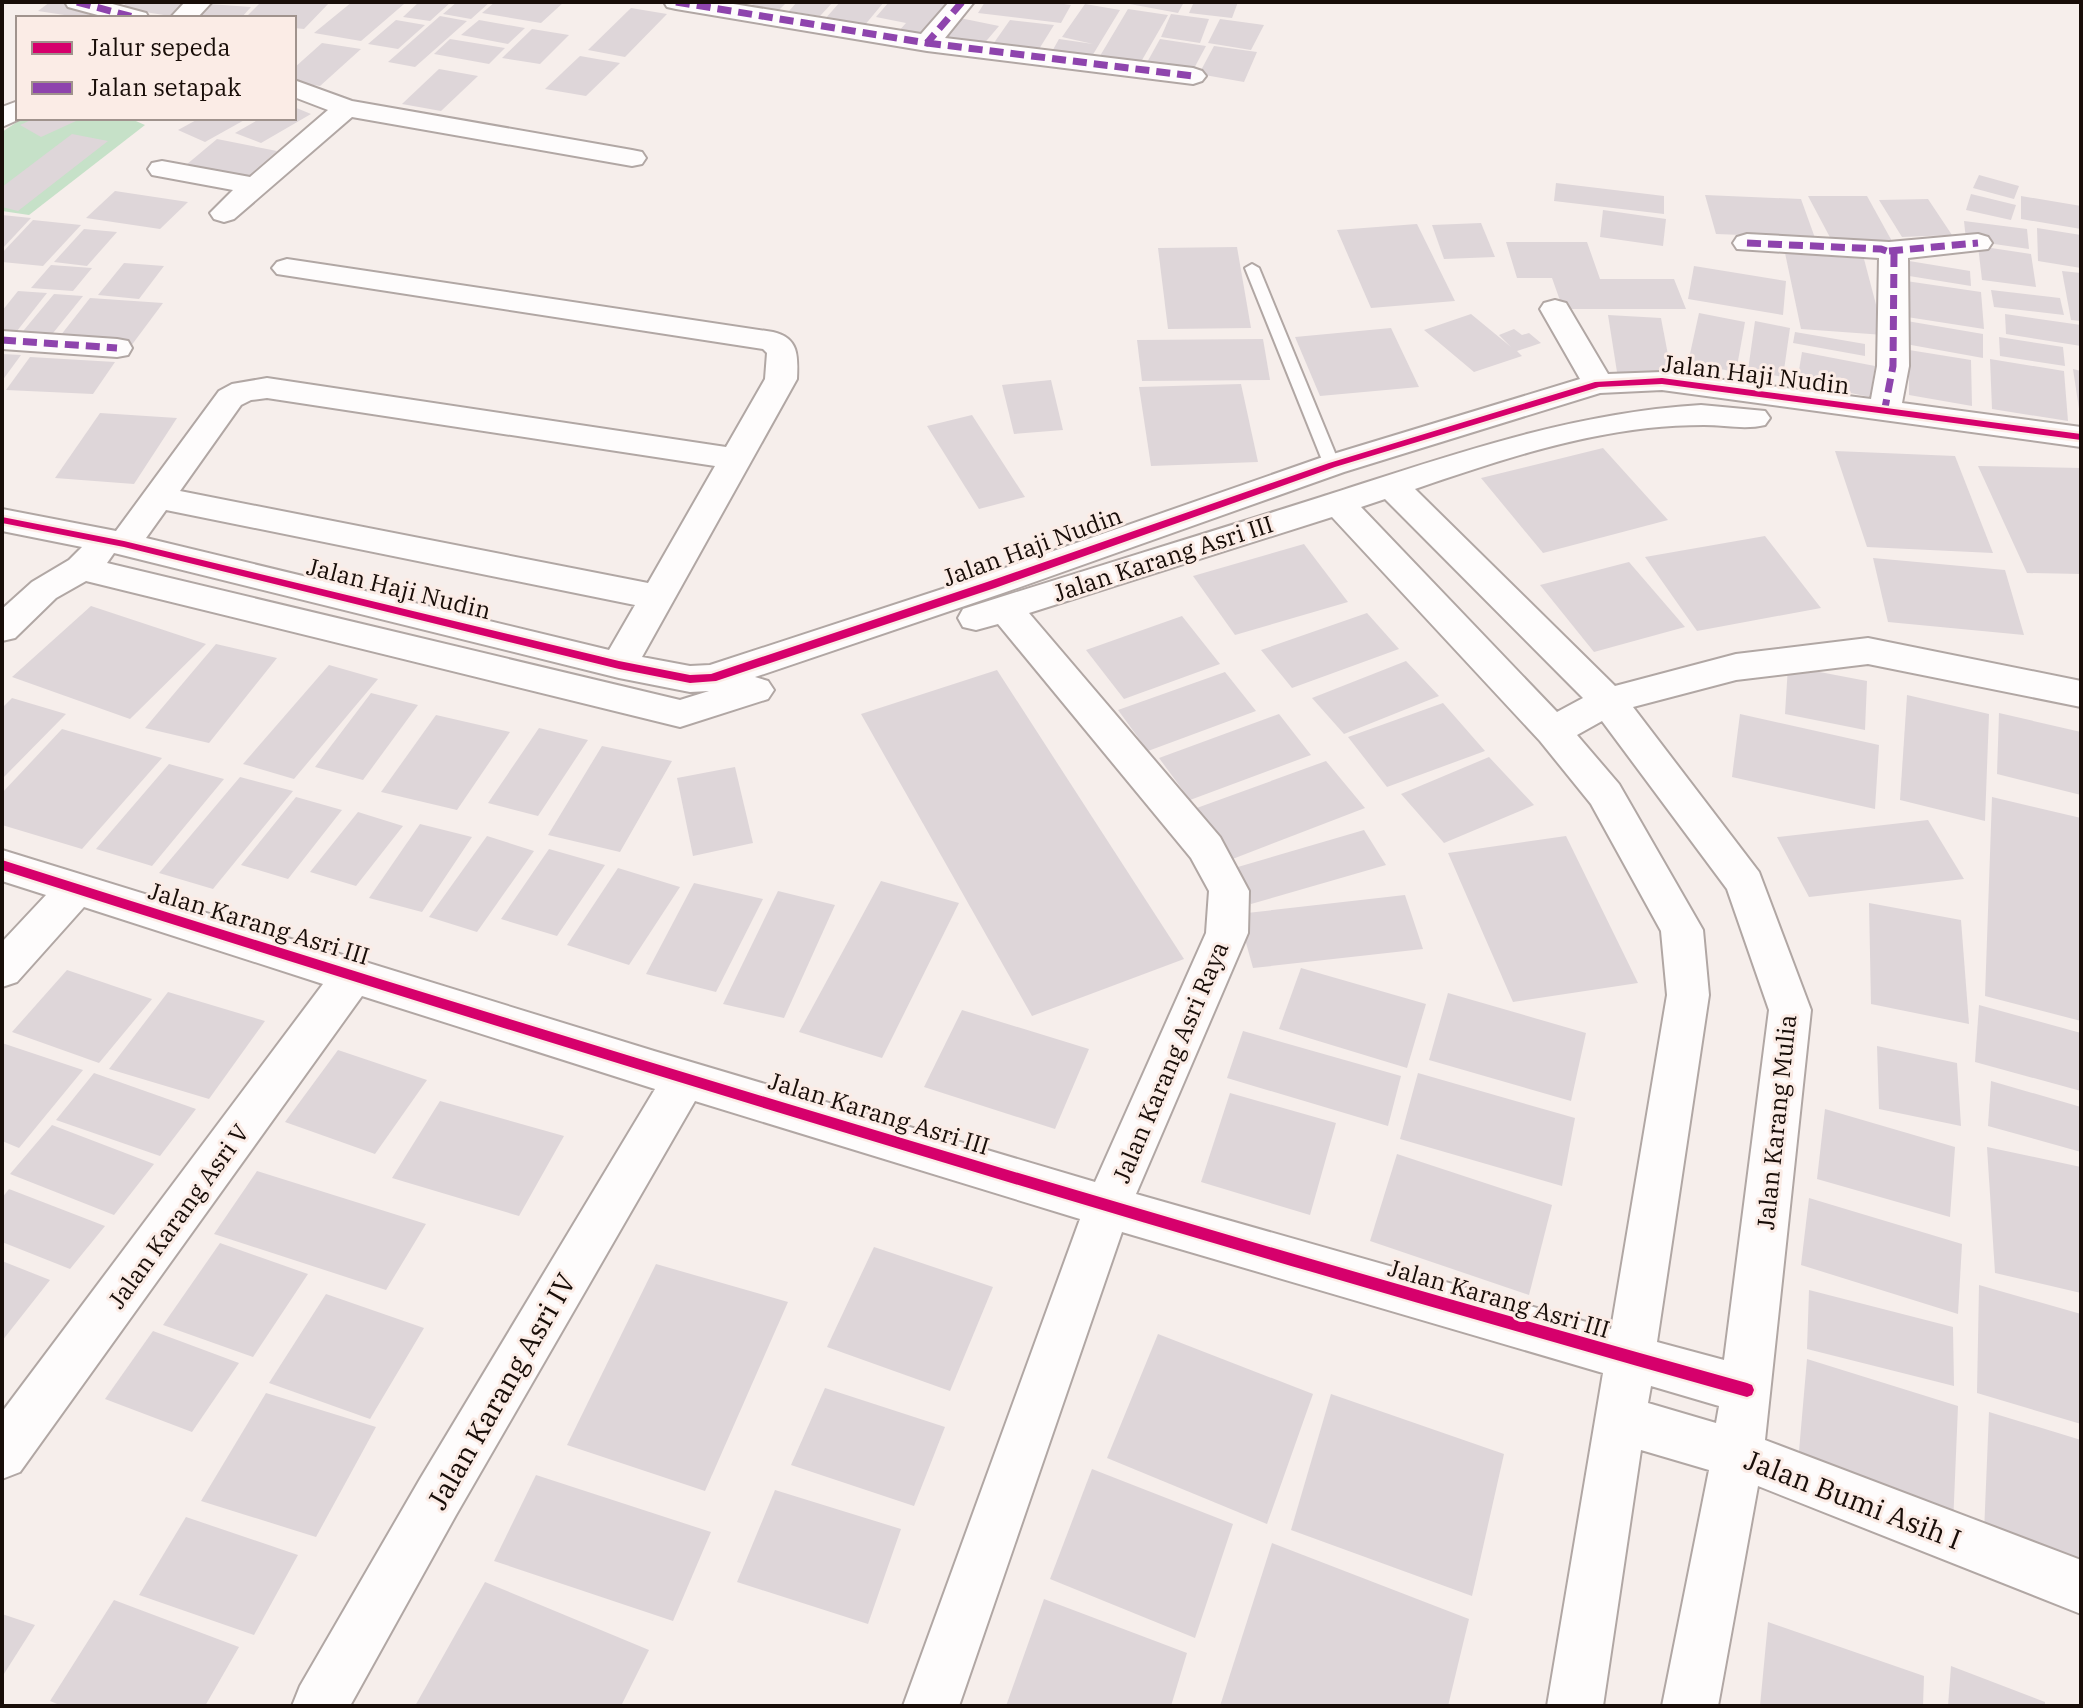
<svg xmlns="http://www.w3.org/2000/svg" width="2083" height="1708" font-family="'IBM Plex Serif',serif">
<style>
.green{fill:#c6e1c8}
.building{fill:#ded6d9}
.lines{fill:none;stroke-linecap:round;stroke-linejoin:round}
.lane-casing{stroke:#b1a7a4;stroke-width:4}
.street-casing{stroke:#b1a7a4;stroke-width:4}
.lane{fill:#fefcfc;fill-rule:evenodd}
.street{fill:#fefcfc;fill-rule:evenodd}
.quiet{stroke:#8e44ad;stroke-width:7;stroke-dasharray:14 7;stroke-linecap:butt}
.cycleway-casing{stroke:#fbece6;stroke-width:5}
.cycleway{fill:#d6006c;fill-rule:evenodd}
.labels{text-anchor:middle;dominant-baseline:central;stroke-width:6;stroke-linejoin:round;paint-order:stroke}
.street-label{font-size:24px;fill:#180d08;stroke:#fbece6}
.near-street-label{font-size:28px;fill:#180d08;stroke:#fbece6}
</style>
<rect width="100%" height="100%" fill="#f6eeeb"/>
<path class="green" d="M23,118H129L145,125L29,215L2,211V132Z"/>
<g class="building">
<path d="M50,2H60L97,8L84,18L38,11Z"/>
<path d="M128,2H170L186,5L170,16L120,8Z"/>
<path d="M261,2H330L304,29L294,28V18H245Z"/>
<path d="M352,2H393L404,4L361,41L314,33Z"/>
<path d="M419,2H451L430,21L403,17Z"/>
<path d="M457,2H490L471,19L443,14Z"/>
<path d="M495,2H564L541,23L482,13Z"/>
<path d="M755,2H787L779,10L752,5Z"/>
<path d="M797,2H833L820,16L789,11Z"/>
<path d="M840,2H884L864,26L825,19Z"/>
<path d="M889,2H955L926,37L898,32L906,23L876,17Z"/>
<path d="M985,2H1050L1071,5L1061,23L978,13Z"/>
<path d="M1119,2H1184L1178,13Z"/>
<path d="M1194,2H1238L1232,18L1189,13Z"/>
<path d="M209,4L251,7L241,18H196Z"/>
<path d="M1085,4L1120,10L1089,61L1050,55L1059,39L1093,44L1062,37Z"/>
<path d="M631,8L667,14L625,57L588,50Z"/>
<path d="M1128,9L1168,15L1138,67L1097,61Z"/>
<path d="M1171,14L1209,19L1200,43L1161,37Z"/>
<path d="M440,16L467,21L415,67L388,62Z"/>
<path d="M955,17L999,26L982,46L938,37Z"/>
<path d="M1220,19L1264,25L1251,50L1208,43Z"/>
<path d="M396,20L425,25L398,49L368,44Z"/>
<path d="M479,20L525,28L508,44L461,35Z"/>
<path d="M1010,20L1054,25L1036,54L991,47Z"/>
<path d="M532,29L569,35L540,64L502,58Z"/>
<path d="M450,39L505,48L489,64L434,54Z"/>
<path d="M1160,39L1206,46L1191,74L1145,66Z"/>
<path d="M322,43L361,49L320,86L294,82V68Z"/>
<path d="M1214,46L1257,52L1244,82L1199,74Z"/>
<path d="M580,56L620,63L586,96L545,89Z"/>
<path d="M439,69L478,76L441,111L402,104Z"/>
<path d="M294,107L311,114L261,143L235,133L261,118H294Z"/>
<path d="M35,118H72L76,121L41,137L20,125Z"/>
<path d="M200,118H248L205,142L178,130Z"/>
<path d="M72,134L108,141L18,211L2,207V187Z"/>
<path d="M217,139L277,151L247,177L186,165Z"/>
<path d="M1979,175L2019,186L2014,199L1973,188Z"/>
<path d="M1556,183L1664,196V214L1554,201Z"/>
<path d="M115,191L188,202L160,229L86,218Z"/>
<path d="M1971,194L2016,205L2011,220L1966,210Z"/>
<path d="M1705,195L1801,199L1815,238L1716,234Z"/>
<path d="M1808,196H1867L1893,243H1833Z"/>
<path d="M2021,196L2081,206V229L2021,219Z"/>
<path d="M1928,199L1952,235L1902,237L1879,200Z"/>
<path d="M1603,210L1666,219L1663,246L1600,237Z"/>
<path d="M2,215L31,218L2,249Z"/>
<path d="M33,220L81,225L43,266L2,262V253Z"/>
<path d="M1964,221L2027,229L2029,249L1966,240Z"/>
<path d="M1481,223L1495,257L1444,259L1432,225Z"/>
<path d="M1417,224L1455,301L1371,308L1337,230Z"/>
<path d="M2037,228L2081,235V268L2038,261Z"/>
<path d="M84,229L117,232L87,266L54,262Z"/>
<path d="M1506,242H1587L1600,279H1674L1686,309H1563L1552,278H1517Z"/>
<path d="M1978,246L2031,254L2036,287L1982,280Z"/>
<path d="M1237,247L1251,328L1168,329L1158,248Z"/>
<path d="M1785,253L1864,259L1884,335L1801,329Z"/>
<path d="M1903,260L1970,271L1971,286L1903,275Z"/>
<path d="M124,263L164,266L139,299L98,295Z"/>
<path d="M51,265L92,268L73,291L31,288Z"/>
<path d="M1694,266L1786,281L1783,315L1688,299Z"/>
<path d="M2062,271L2081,273V321L2071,320Z"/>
<path d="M1906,281L1981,292L1984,329L1907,317Z"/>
<path d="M1991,290L2060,298L2064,315L1994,307Z"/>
<path d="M18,291L47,293L13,336L2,335V311Z"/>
<path d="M54,294L83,296L49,338L19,336Z"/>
<path d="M90,298L163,303L131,346L57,340Z"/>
<path d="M1699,313L1745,322L1736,372L1688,363Z"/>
<path d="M1471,314L1511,347L1499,335L1514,329L1522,335L1529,333L1541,343L1517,351L1522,356L1474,372L1424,330Z"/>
<path d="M2005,314L2081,325V346L2006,334Z"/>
<path d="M1608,315L1661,318L1672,376L1617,372Z"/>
<path d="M1901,320L1983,334V358L1900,343Z"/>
<path d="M1755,321L1790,328L1783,377L1748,370Z"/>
<path d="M1391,328L1419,387L1320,396L1295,337Z"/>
<path d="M1795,332L1865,344V356L1793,343Z"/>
<path d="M1999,337L2063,347L2065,366L2000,356Z"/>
<path d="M1263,339L1270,380L1142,381L1137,340Z"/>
<path d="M1909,350L1971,360L1972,406L1909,395Z"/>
<path d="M1802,352L1875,366L1870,397L1797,382Z"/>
<path d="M2,354L21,355L2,381Z"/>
<path d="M30,357L115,362L93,394L6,390Z"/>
<path d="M1990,359L2064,371L2068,421L1992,409Z"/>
<path d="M2073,369L2081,371V409H2079Z"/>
<path d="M1051,380L1063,430L1014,434L1002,385Z"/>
<path d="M1241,384L1258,462L1151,466L1139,387Z"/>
<path d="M100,413L177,418L134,484L55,478Z"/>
<path d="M972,415L1025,497L979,509L927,426Z"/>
<path d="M1603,448L1668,520L1543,553L1481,478Z"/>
<path d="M1835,451L1955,456L1993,553L1867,547Z"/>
<path d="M1978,466L2081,468V574L2027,573Z"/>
<path d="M1765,536L1821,608L1697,631L1645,557Z"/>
<path d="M1304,544L1348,602L1235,635L1193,576Z"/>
<path d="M1873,558L2005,570L2024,635L1888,622Z"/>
<path d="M1629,562L1685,627L1594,652L1540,585Z"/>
<path d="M91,606L206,644L130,719L12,677Z"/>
<path d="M1367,613L1399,649L1292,688L1261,650Z"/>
<path d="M1182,616L1220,664L1124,699L1086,650Z"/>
<path d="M216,644L277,658L209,743L145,728Z"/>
<path d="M1406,661L1439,696L1344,734L1312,698Z"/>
<path d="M329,665L378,679L294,779L243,764Z"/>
<path d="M1788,666L1867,681L1865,730L1785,714Z"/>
<path d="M997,670L1184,959L1032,1016L861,714Z"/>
<path d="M1225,672L1256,711L1148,751L1118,710Z"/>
<path d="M371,693L418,705L363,780L315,767Z"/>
<path d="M1907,695L1989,714L1985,821L1900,800Z"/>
<path d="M12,698L66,714L2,779V708Z"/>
<path d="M1443,703L1485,751L1387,787L1348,737Z"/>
<path d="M1999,713L2081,732V795L1997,774Z"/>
<path d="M1279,714L1311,755L1190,800L1159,758Z"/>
<path d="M1740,714L1879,745L1875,809L1732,777Z"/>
<path d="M436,715L510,732L457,810L381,792Z"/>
<path d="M539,728L588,740L538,816L488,803Z"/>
<path d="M62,729L162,758L82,849L2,825V793Z"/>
<path d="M602,746L672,761L620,852L548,835Z"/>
<path d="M1489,757L1534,805L1444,843L1401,794Z"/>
<path d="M1326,761L1365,808L1230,860L1194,809Z"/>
<path d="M169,764L224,779L152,866L96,849Z"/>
<path d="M735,767L753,843L693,856L677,778Z"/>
<path d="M240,777L293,791L213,889L159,873Z"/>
<path d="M296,797L342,810L288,879L241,865Z"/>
<path d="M1992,797L2081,818V1021L1985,996Z"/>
<path d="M358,812L403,826L356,886L310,872Z"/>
<path d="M1928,820L1964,879L1809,897L1777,837Z"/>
<path d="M420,824L472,837L422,912L369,898Z"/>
<path d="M1364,830L1386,865L1251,904L1231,869Z"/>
<path d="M487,836L534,851L477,932L429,917Z"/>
<path d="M1566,836L1638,983L1513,1002L1448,853Z"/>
<path d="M549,849L605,865L557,936L501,919Z"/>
<path d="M618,868L680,887L629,965L567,945Z"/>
<path d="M881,881L959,903L882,1058L799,1032Z"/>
<path d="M694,883L763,899L716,992L646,974Z"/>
<path d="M778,891L835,905L784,1018L723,1004Z"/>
<path d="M1405,895L1423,949L1253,968L1238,914Z"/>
<path d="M1869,903L1961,920L1969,1024L1871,1004Z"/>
<path d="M1301,968L1426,1004L1407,1068L1279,1029Z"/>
<path d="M67,970L152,999L99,1063L12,1032Z"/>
<path d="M168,992L265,1021L209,1099L109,1069Z"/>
<path d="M1448,993L1586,1033L1571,1101L1429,1060Z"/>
<path d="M1979,1005L2081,1033V1091L1975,1062Z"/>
<path d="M962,1010L1089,1049L1055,1129L924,1087Z"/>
<path d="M1243,1031L1401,1076L1388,1126L1227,1078Z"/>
<path d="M2,1043L83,1070L19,1148L2,1141Z"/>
<path d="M1877,1046L1957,1063L1961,1126L1879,1109Z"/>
<path d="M338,1050L427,1080L375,1154L285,1122Z"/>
<path d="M94,1073L196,1109L160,1156L56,1120Z"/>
<path d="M1418,1073L1575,1118L1562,1186L1400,1139Z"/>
<path d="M1991,1081L2081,1107V1152L1988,1126Z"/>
<path d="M1230,1093L1336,1123L1310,1215L1201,1182Z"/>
<path d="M440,1101L564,1136L519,1216L392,1178Z"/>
<path d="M1825,1109L1955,1147L1950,1217L1817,1179Z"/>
<path d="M52,1125L154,1164L114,1215L10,1174Z"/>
<path d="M1987,1147L2081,1167V1293L1995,1273Z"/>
<path d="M1397,1154L1552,1205L1529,1295L1370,1241Z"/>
<path d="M257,1171L426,1224L386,1290L214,1234Z"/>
<path d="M9,1189L105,1226L70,1269L2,1242V1198Z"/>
<path d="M1809,1198L1962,1244L1958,1314L1801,1265Z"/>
<path d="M220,1243L308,1274L253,1357L163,1325Z"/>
<path d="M874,1247L993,1287L950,1391L827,1347Z"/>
<path d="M2,1261L50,1280L2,1341Z"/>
<path d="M656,1264L788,1302L705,1491L567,1445Z"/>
<path d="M1979,1285L2081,1314V1424L1977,1393Z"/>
<path d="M1809,1290L1953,1327L1954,1386L1807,1349Z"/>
<path d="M326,1294L424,1328L370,1419L269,1383Z"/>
<path d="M153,1331L239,1363L192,1432L105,1399Z"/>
<path d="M1158,1334L1313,1394L1267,1524L1107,1458Z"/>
<path d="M1807,1359L1958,1406L1953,1525L1797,1474Z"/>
<path d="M825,1388L945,1427L914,1506L791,1465Z"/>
<path d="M266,1393L376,1427L316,1537L201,1501Z"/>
<path d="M1331,1394L1504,1454L1472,1596L1291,1530Z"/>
<path d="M1989,1412L2081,1440V1564L1984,1533Z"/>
<path d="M1092,1469L1233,1524L1195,1638L1050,1579Z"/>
<path d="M536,1475L711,1532L673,1621L494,1561Z"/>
<path d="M775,1490L901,1529L868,1624L737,1582Z"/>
<path d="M186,1517L298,1555L254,1635L139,1595Z"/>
<path d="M1272,1543L1469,1619L1448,1706H1220Z"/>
<path d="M485,1582L649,1650L621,1706H415Z"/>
<path d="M1044,1599L1187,1653L1171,1706H1006Z"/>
<path d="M114,1600L239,1647L205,1706H62L50,1701Z"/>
<path d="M2,1614L35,1625L2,1677Z"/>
<path d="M1768,1622L1924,1676L1923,1706H1760Z"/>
<path d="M1951,1666L2045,1702V1706H1948Z"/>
</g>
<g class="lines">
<defs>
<path id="lane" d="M1252,264L1259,268L1340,465L1338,469H1326L1324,465L1245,268Z"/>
<g id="street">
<path d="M65,2H105L146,13L149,18H109L68,7Z"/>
<path d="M185,2H212L197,18H170Z"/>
<path d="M664,2H721L921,34L949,2H974L945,38L1193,68L1202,71L1206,76L1202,81L1193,84L927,51L676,9L667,7Z"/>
<path d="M294,80L352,101L632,150L642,152L646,158L642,164L632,166L352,117L234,219L224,222L214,219L210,213L233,190L152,175L148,169L152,163L162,161L250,177L328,110L294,97Z"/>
<path d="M18,101V118H22L2,127V107Z"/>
<path d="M1747,234L1889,242L1978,234L1988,237L1992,243L1988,249L1908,258L1909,366L1902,403L2081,427V447L1662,390L1600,393L1344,472L1003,593L755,677L768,681L774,690L768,699L680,727L86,581L56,598L15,638L2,641V609L32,582L69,560L82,547L2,531V509L116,531L219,391L232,384L267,378L726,447L765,379L767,353L763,349L277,274L272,268L277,262L287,259L773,332C799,338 798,356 797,379L642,657L690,666L710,665L979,577L1320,458L1580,379L1540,309L1544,303L1555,300L1566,303L1608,374L1662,372L1871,399L1877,366L1879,258L1737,249L1733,243L1737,237ZM267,398L715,466L648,583L180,491L241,405L251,400ZM166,510L635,605L609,650L146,538ZM114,553L619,678L690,692L709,691L680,700L107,563Z"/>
<path d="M2,331L117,339L128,341L132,348L128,355L117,357L2,349Z"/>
<path d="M1701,405L1765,411L1770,418L1765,425C1745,430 1724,425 1704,425C1686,425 1666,426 1648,428C1568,437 1491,463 1415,489L1615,686L1736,654L1868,638L2081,681V707L1868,664L1736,680L1633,707L1759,872L1811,1010L1765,1440L2081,1560V1614L1758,1486L1718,1706H1662L1709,1470L1641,1450L1603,1706H1547L1603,1373L1122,1232L959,1706H903L1080,1219L695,1101L456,1515L350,1706H292L300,1686L420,1479L655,1089L362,996L20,1472L2,1479V1412L323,984L84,907L17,982L2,987V942L46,895L2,881V850L654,1051L1095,1182L1206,933L1209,891L1191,858L998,624L976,630L963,627L958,618L963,609C1082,571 1202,535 1321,497C1446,457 1568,413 1701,405ZM1385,499L1583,698L1557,712L1361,507ZM1332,517L1540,741L1591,804L1661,931L1667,995L1611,1329L1136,1194L1248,933L1249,891L1220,837L1029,613ZM1602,721L1727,889L1769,1010L1724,1360L1657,1342L1709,995L1703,930L1619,784L1577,735ZM1651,1386L1719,1406L1716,1423L1648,1403Z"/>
</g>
</defs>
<use href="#lane" class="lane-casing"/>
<use href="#street" class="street-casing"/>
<use href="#lane" class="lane"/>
<use href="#street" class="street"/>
<g class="quiet">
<path d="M77,2L137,18"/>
<path d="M676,2L927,43L962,2"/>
<path d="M927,43L1193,76"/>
<path d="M1747,243L1881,249L1894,254L1893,366L1884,413"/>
<path d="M1889,251L1978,243"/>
<path d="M2,340L117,348"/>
</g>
<defs>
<g id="cycleway">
<path d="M1662,378L2081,434V440L1662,384L1599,387L1335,467L995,588L716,681L690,683L619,669L124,547L2,523V517L124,541L619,661L690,675L711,674L987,582L1329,463L1595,382Z"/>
<path d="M2,860C581,1044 1162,1220 1747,1383L1752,1385L1754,1390L1752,1395L1747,1397C1162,1232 581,1055 2,870Z"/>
</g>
</defs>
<use href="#cycleway" class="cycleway-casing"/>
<use href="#cycleway" class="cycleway"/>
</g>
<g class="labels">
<g class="street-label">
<text transform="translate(1756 374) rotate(7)">Jalan Haji Nudin</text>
<text transform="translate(1032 546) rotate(-20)">Jalan Haji Nudin</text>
<text transform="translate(1163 558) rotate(-18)">Jalan Karang Asri III</text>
<text transform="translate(399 588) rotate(14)">Jalan Haji Nudin</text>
<text transform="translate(259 923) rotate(17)">Jalan Karang Asri III</text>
<text transform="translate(1170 1062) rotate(-67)">Jalan Karang Asri Raya</text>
<text transform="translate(879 1113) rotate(17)">Jalan Karang Asri III</text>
<text transform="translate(1776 1122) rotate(-84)">Jalan Karang Mulia</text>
<text transform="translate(178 1216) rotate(-54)">Jalan Karang Asri V</text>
<text transform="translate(1499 1298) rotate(16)">Jalan Karang Asri III</text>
</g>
<g class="near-street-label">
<text transform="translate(501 1391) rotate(-60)">Jalan Karang Asri IV</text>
<text transform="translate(1853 1499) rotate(21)">Jalan Bumi Asih I</text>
</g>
</g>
<rect width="2083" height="1708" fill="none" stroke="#180d08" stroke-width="8"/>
<rect x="16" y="16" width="280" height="104" fill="#fbece6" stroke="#a0938d" stroke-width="2"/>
<rect x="32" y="42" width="40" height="12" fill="#d6006c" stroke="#a0938d" stroke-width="2"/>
<text x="88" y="56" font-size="24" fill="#180d08">Jalur sepeda</text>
<rect x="32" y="82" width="40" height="12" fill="#8e44ad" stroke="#a0938d" stroke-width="2"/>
<text x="88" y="96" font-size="24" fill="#180d08">Jalan setapak</text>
</svg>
